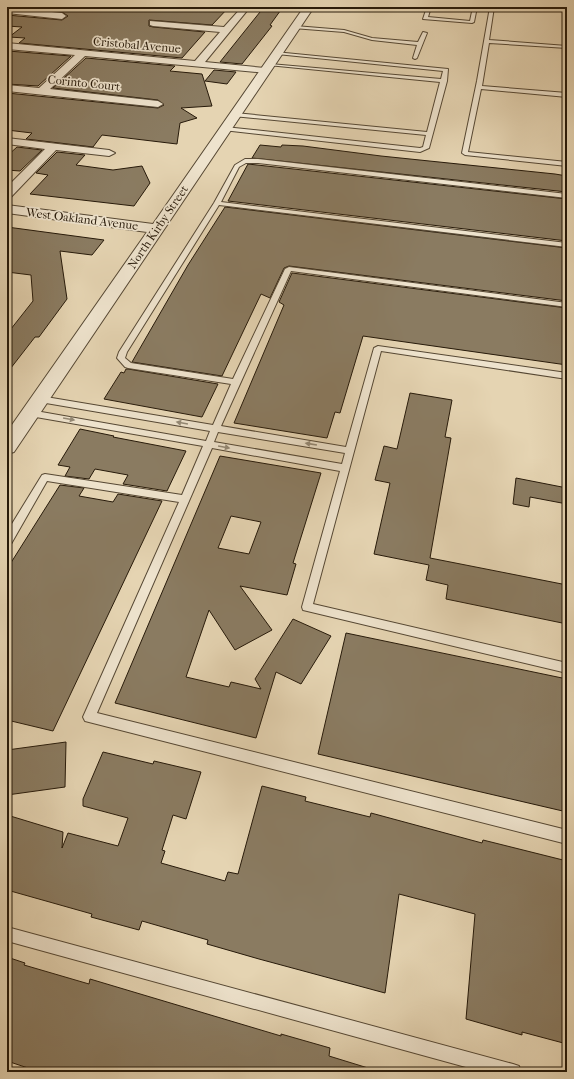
<svg xmlns="http://www.w3.org/2000/svg" width="574" height="1079" font-family="'IM FELL French Canon',serif">
<style>
.building{fill:#8a7b61;stroke:#271a0a;fill-rule:evenodd}
.lines{fill:none;stroke-linecap:round;stroke-linejoin:round}
.service-casing{stroke:#564834;stroke-width:2}
.minor-casing{stroke:#564834;stroke-width:2}
.tertiary-casing{stroke:#564834;stroke-width:2}
.service{fill:#eee3cd;fill-rule:evenodd}
.minor{fill:#eee3cd;fill-rule:evenodd}
.tertiary{fill:#eee3cd;fill-rule:evenodd}
.oneway{fill:#948975}
.labels{text-anchor:middle;dominant-baseline:central;stroke-width:3.5;stroke-linejoin:round;paint-order:stroke}
.far-street-label{font-size:12px;fill:#271a0a;stroke:#eee3cd}
</style>
<rect width="100%" height="100%" fill="#e5d4b2"/>
<filter id="stains"><feTurbulence type="fractalNoise" baseFrequency=".005" numOctaves="4"/><feColorMatrix values="0 0 0 0 .2 0 0 0 0 .09 0 0 0 0 .02 0 0 0 .5 -.17"/></filter>
<radialGradient id="worn" r=".72"><stop offset=".6" stop-color="#630" stop-opacity="0"/><stop offset="1" stop-color="#630" stop-opacity=".3"/></radialGradient>
<g class="building">
<path d="M15,7H229L212,25L149,20V26L153,27L205,32L182,58L19,43L25,38L9,37L22,27L7,26V15L62,20L68,16L62,12Z"/>
<path d="M264,7H283L270,25L272,26L242,64L220,62Z"/>
<path d="M7,51H8L71,56L38,86L7,84Z"/>
<path d="M86,58L175,66L170,71L202,74L212,106L181,108L197,118L180,123L177,144L102,135L93,147L26,139L32,133L7,130V93L158,108L164,105L158,100L53,88Z"/>
<path d="M214,70L236,72L227,84L205,81Z"/>
<path d="M260,145L281,147L282,145L303,146L381,156L555,174L567,176V192L252,158Z"/>
<path d="M17,147L42,150L20,171L7,170V156Z"/>
<path d="M57,152L85,155L76,165L113,170L142,166L150,183L134,206L30,194L48,175L36,173Z"/>
<path d="M248,164L567,199V241L228,201Z"/>
<path d="M225,207L567,248V301L289,266L284,268L270,298L261,294L222,376L132,362L188,265Z"/>
<path d="M7,227L104,240L92,255L60,251L67,299L39,337H35L7,373V334L33,301L31,275L7,272Z"/>
<path d="M292,273L567,308V365L363,336L340,413L335,412L327,438L234,423L284,305L279,302Z"/>
<path d="M126,369H128L218,384L202,417L104,399L121,372L124,373Z"/>
<path d="M410,393L452,400L445,437L451,438L430,558L567,585V624L446,599L448,585L426,580L429,565L374,554L390,483L375,480L384,446L397,449Z"/>
<path d="M80,429L114,436L113,437L186,451L167,491L123,484L128,475L95,469L89,479L65,476L70,467L58,465Z"/>
<path d="M220,456L321,473L293,563L296,564L287,595L240,586L272,630L235,650L209,610L186,677L229,687L231,682L261,689L255,679L293,619L331,636L301,684L276,672L256,738L115,703ZM231,516L261,522L249,554L218,548Z"/>
<path d="M516,478L567,488V504L530,497L529,507L513,504Z"/>
<path d="M60,485L84,488L79,496L113,502L118,494L162,501L53,731L7,720V569Z"/>
<path d="M346,633L567,679V812L318,754Z"/>
<path d="M66,742L65,787L7,795V750Z"/>
<path d="M103,752L153,764L154,761L201,772L186,819L173,815L162,850L165,851L161,863L225,881L228,872L238,874L262,786L306,797L305,801L370,817L371,813L482,843L483,840L567,861V1044L522,1032V1035L466,1019L475,914L399,894L385,993L259,959L207,944L208,940L142,921L139,930L91,917L92,914L7,890V815L63,832L62,848L68,833L118,846L128,818L83,806V799Z"/>
<path d="M7,957L25,963L24,965L89,984L90,979L281,1036V1034L330,1048L329,1056L368,1068V1072H40L7,1061Z"/>
</g>
<g class="lines">
<defs>
<g id="service">
<path d="M427,7H431L428,17L470,21L473,7H477L474,22L472,23L423,19Z"/>
<path d="M490,7H494L489,40L567,46V48L489,43L482,86L567,93V97L481,89L468,152L567,162V166L465,155L462,153L477,81Z"/>
<path d="M295,26L344,30L372,38L418,42L423,32L427,33L417,58L415,59L413,58L417,45L372,40L344,32L293,28Z"/>
<path d="M275,52L448,69L447,81L429,148L420,152L223,130V128L225,127L420,148L423,147L426,135L233,116L232,115L235,113L427,132L440,82L268,65L270,64L441,79L443,71L277,54Z"/>
<path d="M258,159L567,194V198L258,163H246L239,167L221,202L567,243V247L219,205L127,352L125,358L131,363L233,379L285,269L289,267L567,303V307L291,271L221,426L346,447L374,348L378,346L567,373V379L381,351L313,604L567,663V673L303,610L302,607L340,471L212,448L97,713L567,830V844L85,721L83,717L179,502L47,481L11,544L7,545V532L42,475L45,474L182,495L203,446L30,416L26,413L30,410L206,441L210,431L40,402L36,399L40,396L213,425L231,384L128,368L125,367L117,358L119,352L214,203L235,165L245,159ZM218,432L345,453L342,464L214,442Z"/>
<path d="M7,927L513,1064L519,1066L521,1072H484L7,941Z"/>
</g>
<g id="minor">
<path d="M242,7H250L205,62L265,68L268,69L270,71L268,73L85,56L50,89L158,101L163,104L158,107L7,91V85L39,88L75,55L7,49V43L195,61L220,32L153,26L150,25V21L224,27Z"/>
<path d="M10,8L62,13L66,16L62,19L7,13V9Z"/>
<path d="M7,138L109,150L115,153L109,156L56,150L11,197L7,198V187L45,149L7,144Z"/>
</g>
<path id="tertiary" d="M304,7H314L14,452L7,454V432L147,232L7,213V205L153,224Z"/>
</defs>
<use href="#service" class="service-casing"/>
<use href="#minor" class="minor-casing"/>
<use href="#tertiary" class="tertiary-casing"/>
<use href="#service" class="service"/>
<use href="#minor" class="minor"/>
<use href="#tertiary" class="tertiary"/>
</g>
<defs><path id="oneway-solid" d="M-6-.8H1V-3.2L6.5 0L1 3.2V.8H-6Z"/></defs>
<g class="oneway">
<use href="#oneway-solid" transform="translate(69 419) rotate(10)"/>
<use href="#oneway-solid" transform="translate(182 423) rotate(-170)"/>
<use href="#oneway-solid" transform="translate(311 444) rotate(-171)"/>
<use href="#oneway-solid" transform="translate(224 447) rotate(10)"/>
</g>
<g class="labels">
<g class="far-street-label">
<text transform="translate(137 45) rotate(5)">Cristobal Avenue</text>
<text transform="translate(84 83) rotate(6)">Corinto Court</text>
<text transform="translate(82 219) rotate(7)">West Oakland Avenue</text>
<text transform="translate(158 227) rotate(-56)">North Kirby Street</text>
</g>
</g>
<rect width="574" height="1079" fill="none" stroke="#e5d4b2" stroke-width="24"/>
<rect x="8" y="8" width="558" height="1063" fill="none" stroke="#271a0a" stroke-width="2"/>
<rect x="12" y="12" width="550" height="1055" fill="none" stroke="#271a0a"/>
<rect width="100%" height="100%" filter="url(#stains)"/>
<rect width="100%" height="100%" fill="url(#worn)"/>
</svg>
